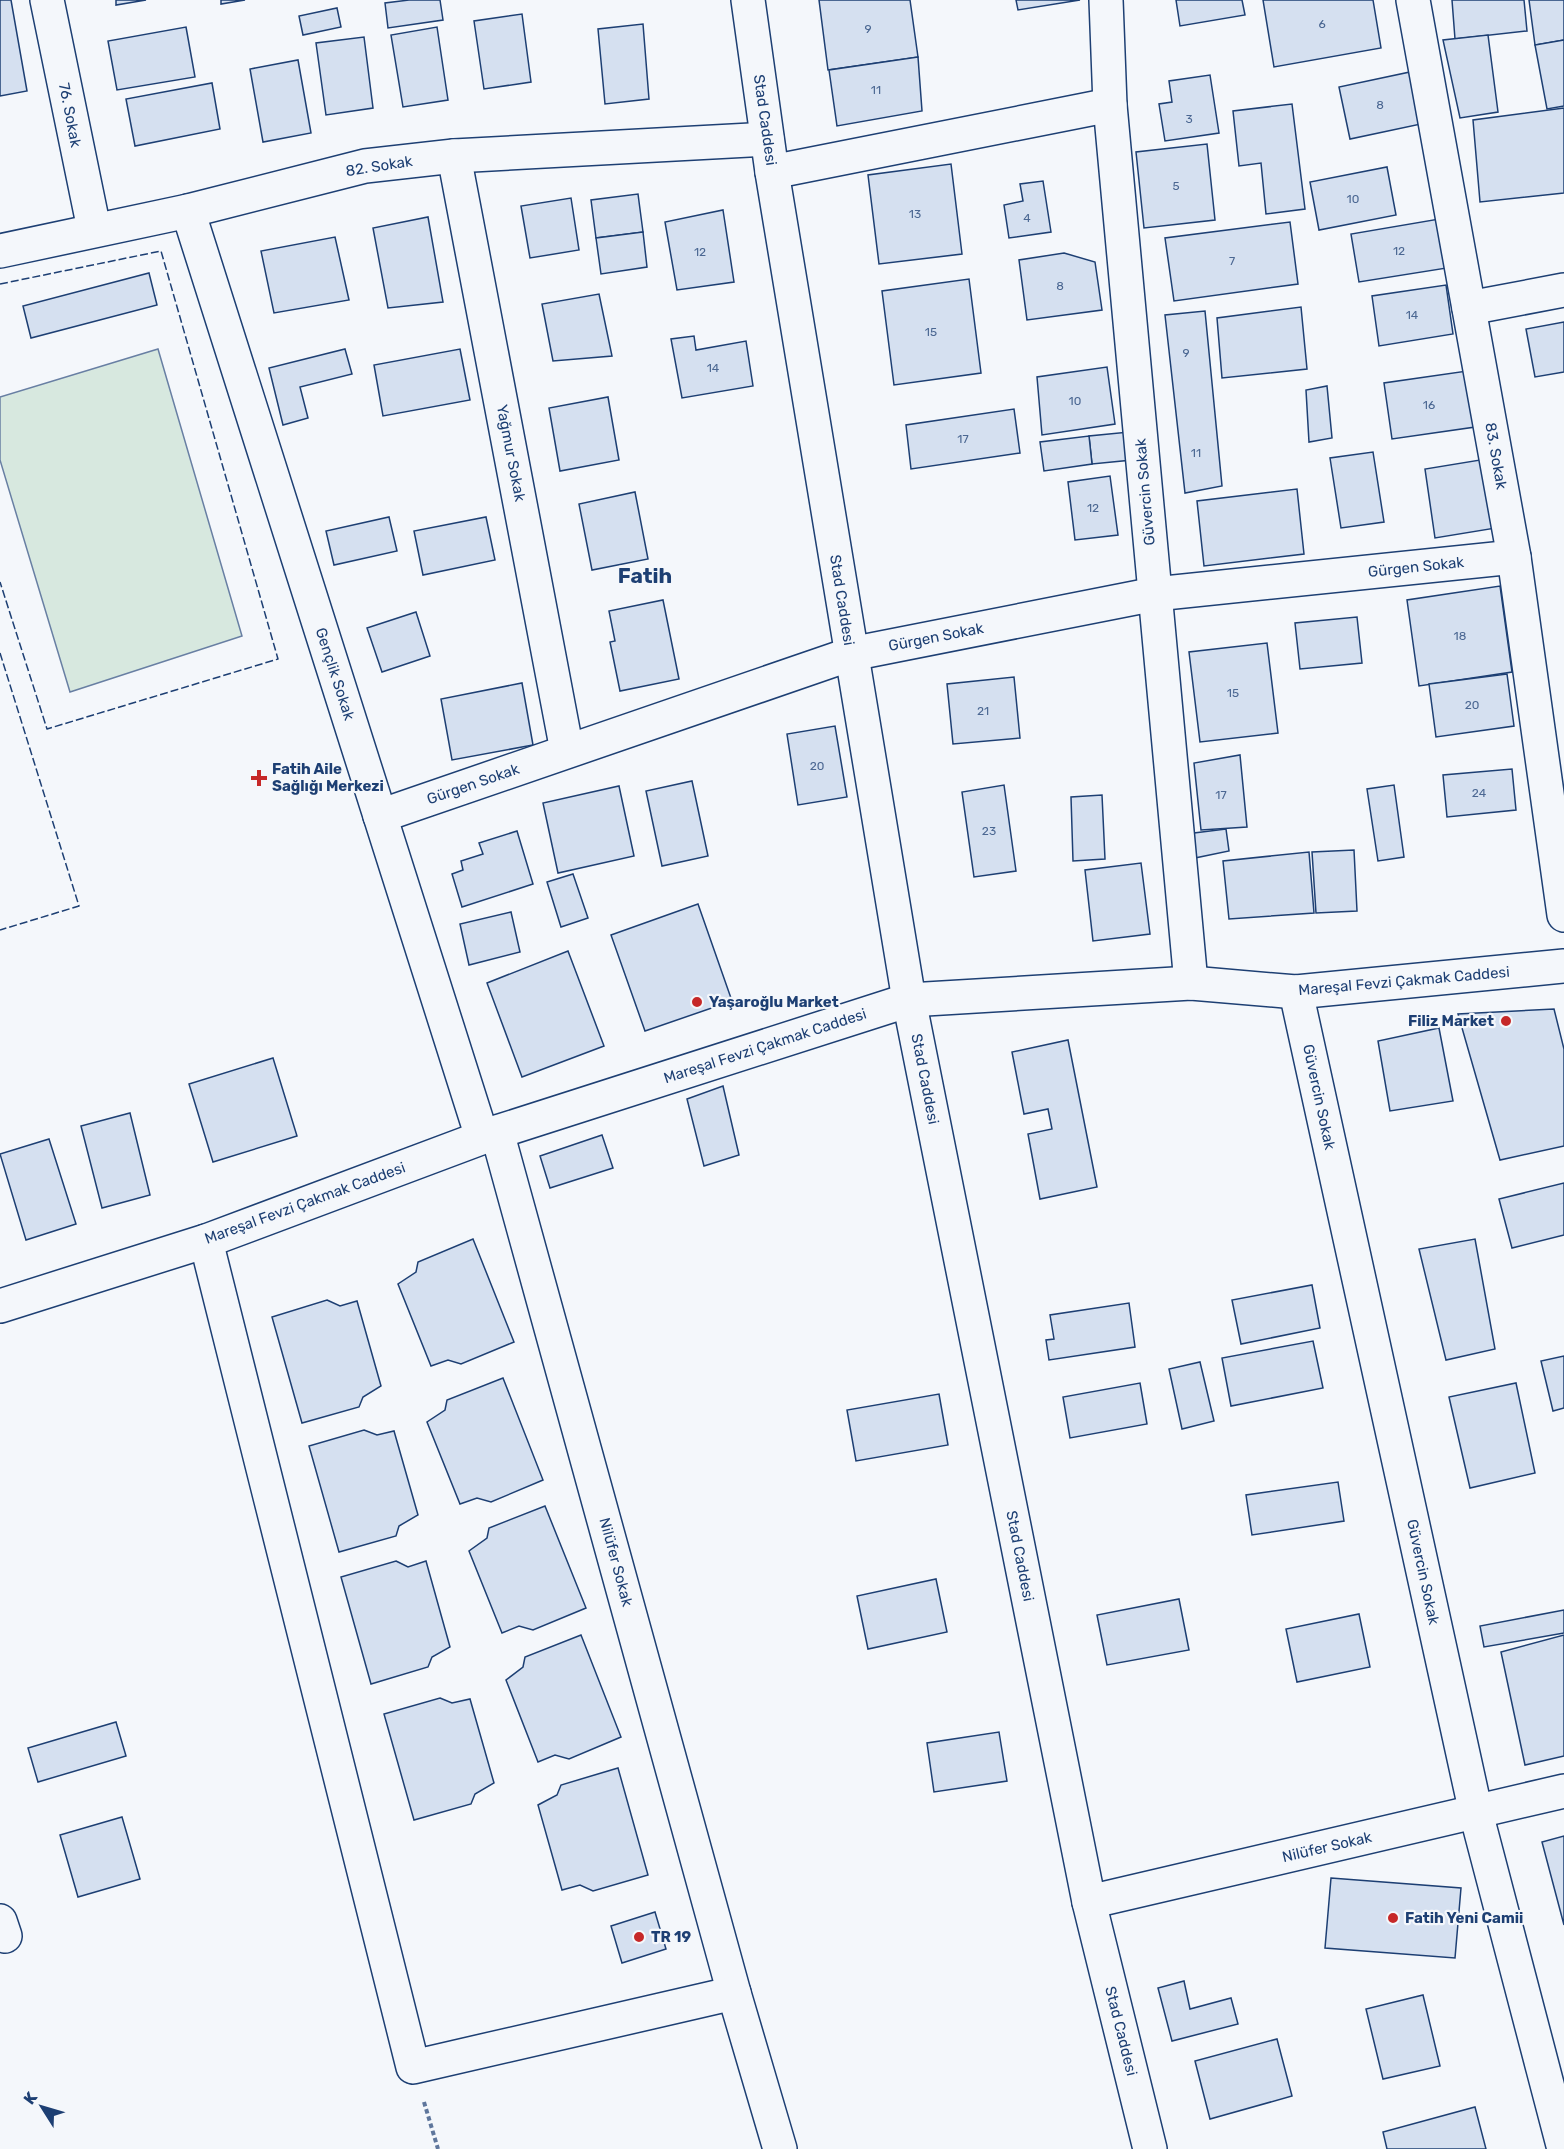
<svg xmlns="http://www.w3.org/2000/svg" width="1564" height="2149" font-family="Rubik,sans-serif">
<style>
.green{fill:#d7e8df;stroke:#687fa3;stroke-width:1.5}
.building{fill:#d5e0f0;stroke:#1d3f73;stroke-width:1.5}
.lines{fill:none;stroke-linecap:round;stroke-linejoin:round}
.minor-casing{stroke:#1d3f73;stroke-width:36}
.path{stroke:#5e769c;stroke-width:4;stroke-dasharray:4.5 3;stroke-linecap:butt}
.minor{stroke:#f4f7fb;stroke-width:33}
.fence{stroke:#1d3f73;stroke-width:1.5;stroke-dasharray:8 3;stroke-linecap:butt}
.poi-dot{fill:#c62828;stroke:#f4f7fb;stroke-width:2}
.labels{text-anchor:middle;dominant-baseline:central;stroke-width:4.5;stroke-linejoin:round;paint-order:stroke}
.number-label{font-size:12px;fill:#4b6792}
.street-label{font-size:15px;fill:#1d3f73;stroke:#f4f7fb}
.poi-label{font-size:15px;font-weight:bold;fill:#1d3f73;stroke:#f4f7fb;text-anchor:start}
.district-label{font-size:21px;font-weight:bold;fill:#1d3f73;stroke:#f4f7fb}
</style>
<rect width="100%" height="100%" fill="#f4f7fb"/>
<path class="green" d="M158,349L242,636L70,692L0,460V397Z"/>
<g class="building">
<path d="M0,0H11L27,91L0,96Z"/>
<path d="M116,0H146L116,5Z"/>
<path d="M221,0H245L221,4Z"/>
<path d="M409,0H440L443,20L388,28L385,3Z"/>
<path d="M819,0H910L918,57L828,70Z"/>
<path d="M1016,0H1080L1018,10Z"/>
<path d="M1176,0H1242L1245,15L1180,26Z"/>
<path d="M1263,0H1373L1381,48L1274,67Z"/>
<path d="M1452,0H1524L1527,31L1455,39Z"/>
<path d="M1529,0H1564V40L1535,45Z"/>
<path d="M337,8L341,27L303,35L299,16Z"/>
<path d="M522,14L531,82L484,89L474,21Z"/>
<path d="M643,24L649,99L605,104L598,29Z"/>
<path d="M186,27L195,77L117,90L108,41Z"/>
<path d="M437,27L448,100L403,107L391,35Z"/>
<path d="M1488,35L1498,112L1460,118L1443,40Z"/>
<path d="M364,37L373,108L326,115L316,43Z"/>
<path d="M1564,40V106L1547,109L1535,45Z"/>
<path d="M918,57L922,111L837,126L829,70Z"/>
<path d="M298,60L311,133L263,142L250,69Z"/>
<path d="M1410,72L1421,124L1350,139L1339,87Z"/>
<path d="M1210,75L1219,133L1165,141L1159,104L1172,102L1169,81Z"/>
<path d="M212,83L220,129L135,146L126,99Z"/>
<path d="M1292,104L1305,209L1266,214L1261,163L1239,166L1233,111Z"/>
<path d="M1564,108V193L1480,202L1473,120Z"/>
<path d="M1207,144L1215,220L1144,228L1136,152Z"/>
<path d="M951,164L962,254L879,264L868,175Z"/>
<path d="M1387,167L1396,215L1319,230L1310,182Z"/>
<path d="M1043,181L1051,232L1009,238L1004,205L1023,201L1020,184Z"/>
<path d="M638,194L643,232L596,238L591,200Z"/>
<path d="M571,198L579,250L530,258L521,206Z"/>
<path d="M723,210L734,282L677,290L665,222Z"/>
<path d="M428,217L443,302L388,308L373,228Z"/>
<path d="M1439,219L1447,268L1359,282L1351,234Z"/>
<path d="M1290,222L1298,284L1174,301L1165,238Z"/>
<path d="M643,232L647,267L601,274L596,238Z"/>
<path d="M335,237L349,300L274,313L261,251Z"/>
<path d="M1064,253L1095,262L1102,310L1027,320L1019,260Z"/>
<path d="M149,273L157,305L31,338L23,306Z"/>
<path d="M969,279L981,373L894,385L882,291Z"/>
<path d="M1446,285L1453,334L1379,346L1372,296Z"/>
<path d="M599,294L612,356L553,361L542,304Z"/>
<path d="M1301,307L1307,369L1222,378L1217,318Z"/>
<path d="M1205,311L1222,486L1185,493L1165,315Z"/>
<path d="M1564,322V372L1535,377L1526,329Z"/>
<path d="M694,336L696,350L746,341L753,386L682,398L671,339Z"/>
<path d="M345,349L352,374L300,387L308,418L283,425L269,368Z"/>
<path d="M460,349L470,400L383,416L374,365Z"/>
<path d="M1107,367L1115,424L1042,435L1037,377Z"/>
<path d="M1467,371L1475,427L1392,439L1384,383Z"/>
<path d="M1327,386L1332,438L1309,442L1306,390Z"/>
<path d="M608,397L619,460L560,471L549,408Z"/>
<path d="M1014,409L1020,453L911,469L906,425Z"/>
<path d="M1129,432L1132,460L1092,464L1089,436Z"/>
<path d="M1089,436L1092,464L1044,471L1040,442Z"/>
<path d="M1373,452L1384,522L1341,528L1330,458Z"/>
<path d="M1486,459L1496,528L1435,538L1425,469Z"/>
<path d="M1110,476L1118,535L1075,540L1068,482Z"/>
<path d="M1297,489L1304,554L1204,566L1197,501Z"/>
<path d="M635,492L648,559L592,570L579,504Z"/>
<path d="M389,517L397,551L334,565L326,531Z"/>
<path d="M486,517L495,560L423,575L414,531Z"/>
<path d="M1500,586L1512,672L1419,686L1407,600Z"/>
<path d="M663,600L679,679L620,691L610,642L615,641L609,611Z"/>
<path d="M416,612L430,656L382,672L367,628Z"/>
<path d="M1357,617L1362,663L1300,669L1295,623Z"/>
<path d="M1267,643L1278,733L1200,742L1189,652Z"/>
<path d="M1507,674L1514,726L1436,737L1429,684Z"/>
<path d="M1014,677L1020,738L953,744L947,684Z"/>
<path d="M522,683L533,745L452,760L441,699Z"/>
<path d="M835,726L847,797L798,805L787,734Z"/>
<path d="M1240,755L1247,827L1201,830L1194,763Z"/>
<path d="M1512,769L1516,810L1447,817L1443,775Z"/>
<path d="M692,781L708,856L662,866L646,791Z"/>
<path d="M1004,785L1016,871L974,877L962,792Z"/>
<path d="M1394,785L1404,857L1378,861L1367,789Z"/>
<path d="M619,786L634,856L558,873L543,803Z"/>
<path d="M1102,795L1105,859L1073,861L1071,797Z"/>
<path d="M1226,829L1229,851L1190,859L1186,834Z"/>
<path d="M517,831L533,884L462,907L452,874L463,870L461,861L483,854L479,843Z"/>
<path d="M1354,850L1357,911L1316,913L1312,852Z"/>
<path d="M1309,852L1314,913L1229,919L1223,861Z"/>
<path d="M1141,863L1150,934L1093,941L1085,870Z"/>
<path d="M573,874L588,918L561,927L547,882Z"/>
<path d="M698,904L732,1001L645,1031L611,935Z"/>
<path d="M511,912L520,952L469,965L460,924Z"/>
<path d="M568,951L604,1046L522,1077L487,983Z"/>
<path d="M1554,1009L1564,1049V1146L1500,1160L1458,1014Z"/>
<path d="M1439,1028L1453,1101L1390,1111L1378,1041Z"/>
<path d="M1068,1040L1097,1187L1040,1199L1028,1134L1052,1129L1048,1109L1024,1114L1012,1052Z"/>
<path d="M273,1058L297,1136L213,1162L189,1084Z"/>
<path d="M723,1086L739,1155L704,1166L687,1099Z"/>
<path d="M130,1113L150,1195L102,1208L81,1126Z"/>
<path d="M602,1135L613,1168L550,1188L540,1156Z"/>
<path d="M49,1139L76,1224L26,1240L0,1154Z"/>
<path d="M1564,1183V1235L1512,1248L1499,1199Z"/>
<path d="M473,1239L514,1342L461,1364L448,1360L431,1366L398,1284L416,1272L418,1262Z"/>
<path d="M1475,1239L1495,1349L1446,1360L1419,1249Z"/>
<path d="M1312,1285L1320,1328L1241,1344L1232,1300Z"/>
<path d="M327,1300L340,1306L357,1301L381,1386L363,1397L359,1407L302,1423L272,1317Z"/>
<path d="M1129,1303L1135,1347L1049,1360L1046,1340L1054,1339L1050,1315Z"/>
<path d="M1313,1341L1323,1388L1231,1406L1222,1358Z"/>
<path d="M1564,1356V1408L1553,1411L1541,1361Z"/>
<path d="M1200,1362L1214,1421L1182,1429L1169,1369Z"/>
<path d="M503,1378L543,1480L491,1502L477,1498L460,1504L427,1422L445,1410L447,1400Z"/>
<path d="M1140,1383L1147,1424L1070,1438L1063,1397Z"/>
<path d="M1516,1383L1535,1473L1470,1488L1449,1397Z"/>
<path d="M939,1394L948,1445L856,1461L847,1410Z"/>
<path d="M364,1430L377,1435L394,1431L418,1515L399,1526L396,1536L339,1552L309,1446Z"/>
<path d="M1338,1482L1344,1521L1252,1535L1246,1495Z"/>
<path d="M545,1506L586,1608L533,1630L519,1626L502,1633L469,1551L487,1538L489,1528Z"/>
<path d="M396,1561L408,1567L426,1561L450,1647L432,1657L428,1667L371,1684L341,1577Z"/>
<path d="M936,1579L947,1632L868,1649L857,1596Z"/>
<path d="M1179,1599L1189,1650L1107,1665L1097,1615Z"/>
<path d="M1564,1610V1633L1484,1647L1480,1626Z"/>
<path d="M1359,1614L1370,1667L1297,1682L1286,1629Z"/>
<path d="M581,1635L621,1737L569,1759L555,1755L538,1762L506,1680L523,1667L525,1657Z"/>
<path d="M1564,1635V1756L1525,1765L1501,1652Z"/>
<path d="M440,1698L452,1703L470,1699L494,1783L475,1794L471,1804L414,1820L384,1714Z"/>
<path d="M116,1722L126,1756L38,1782L28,1748Z"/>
<path d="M999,1732L1007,1781L934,1792L927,1743Z"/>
<path d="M618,1768L648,1875L593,1891L580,1885L562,1890L538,1805L557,1795L561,1785Z"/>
<path d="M122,1817L140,1879L78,1897L60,1835Z"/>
<path d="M1564,1836V1925L1542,1842Z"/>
<path d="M1331,1878L1461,1888L1455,1958L1325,1948Z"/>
<path d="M655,1912L666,1949L622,1963L611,1926Z"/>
<path d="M1184,1981L1190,2009L1231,1998L1238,2024L1172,2041L1158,1988Z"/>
<path d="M1423,1995L1440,2066L1383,2079L1366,2009Z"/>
<path d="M1277,2039L1292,2096L1210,2119L1195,2061Z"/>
<path d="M1475,2107L1486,2149H1387L1383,2132Z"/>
</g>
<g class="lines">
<defs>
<g id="minor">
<path d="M47,0L94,229"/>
<path d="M748,0L772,172L909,1000L1089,1902L1150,2149"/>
<path d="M1106,0L1110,105L1191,983"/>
<path d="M1413,0L1514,557L1564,915"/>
<path d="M454,156L567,751"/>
<path d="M772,172L1110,105"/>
<path d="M188,211L482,1137"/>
<path d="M0,251L188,211L365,166L454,156L767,139"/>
<path d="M1469,308L1564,290"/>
<path d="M380,816L851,654L1155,594L1514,557"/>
<path d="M1296,992L1476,1813L1564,2149"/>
<path d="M497,1132L734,1993L780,2149"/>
<path d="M206,1241L413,2067L734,1993"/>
<path d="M0,1306L206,1241L497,1132L909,1000L1191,983L1296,992L1564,966"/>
<path d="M1089,1902L1564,1791"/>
<path d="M0,1921L5,1936"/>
</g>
</defs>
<use href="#minor" class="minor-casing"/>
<path class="path" d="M424,2102L438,2149"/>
<use href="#minor" class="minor"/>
<g class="fence">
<path d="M0,284L161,251L278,659L47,729L0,582"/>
<path d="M0,653L79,906L0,930"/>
</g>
</g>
<g class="poi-dot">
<path d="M256 769h6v6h6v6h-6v6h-6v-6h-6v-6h6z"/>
<circle cx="697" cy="1002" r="6"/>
<circle cx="1506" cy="1021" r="6"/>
<circle cx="1393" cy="1918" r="6"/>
<circle cx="639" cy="1937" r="6"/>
</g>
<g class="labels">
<g class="number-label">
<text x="1322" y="24">6</text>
<text x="868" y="29">9</text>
<text x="876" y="90">11</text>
<text x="1380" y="105">8</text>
<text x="1189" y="119">3</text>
<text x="1176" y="186">5</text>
<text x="1353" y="199">10</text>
<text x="915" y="214">13</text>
<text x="1027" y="218">4</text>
<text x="1399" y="251">12</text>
<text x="700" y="252">12</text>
<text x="1232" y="261">7</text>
<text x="1060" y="286">8</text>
<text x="1412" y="315">14</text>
<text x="931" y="332">15</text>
<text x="1186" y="353">9</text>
<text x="713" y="368">14</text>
<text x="1075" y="401">10</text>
<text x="1429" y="405">16</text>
<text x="963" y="439">17</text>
<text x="1196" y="453">11</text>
<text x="1093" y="508">12</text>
<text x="1460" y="636">18</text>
<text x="1233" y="693">15</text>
<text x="1472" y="705">20</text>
<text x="983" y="711">21</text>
<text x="817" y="766">20</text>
<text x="1479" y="793">24</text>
<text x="1221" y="795">17</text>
<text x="989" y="831">23</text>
</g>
<g class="street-label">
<text transform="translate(70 115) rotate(79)">76. Sokak</text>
<text transform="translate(765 120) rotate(82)">Stad Caddesi</text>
<text transform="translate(379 166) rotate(-9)">82. Sokak</text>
<text transform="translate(511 453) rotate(79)">Yağmur Sokak</text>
<text transform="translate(1496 456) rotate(80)">83. Sokak</text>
<text transform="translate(1145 492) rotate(-95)">Güvercin Sokak</text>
<text transform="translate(1416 567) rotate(-6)">Gürgen Sokak</text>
<text transform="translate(842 600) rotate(81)">Stad Caddesi</text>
<text transform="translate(936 637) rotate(-11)">Gürgen Sokak</text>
<text transform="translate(335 674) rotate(72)">Gençlik Sokak</text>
<text transform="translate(473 784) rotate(-19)">Gürgen Sokak</text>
<text transform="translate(1404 981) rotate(-5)">Mareşal Fevzi Çakmak Caddesi</text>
<text transform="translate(765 1046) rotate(-18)">Mareşal Fevzi Çakmak Caddesi</text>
<text transform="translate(925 1079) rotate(79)">Stad Caddesi</text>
<text transform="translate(1319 1097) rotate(78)">Güvercin Sokak</text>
<text transform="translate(305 1203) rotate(-20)">Mareşal Fevzi Çakmak Caddesi</text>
<text transform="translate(1020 1556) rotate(79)">Stad Caddesi</text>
<text transform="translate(616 1562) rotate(75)">Nilüfer Sokak</text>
<text transform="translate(1423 1572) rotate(78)">Güvercin Sokak</text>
<text transform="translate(1327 1847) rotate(-13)">Nilüfer Sokak</text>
<text transform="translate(1121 2031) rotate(76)">Stad Caddesi</text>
</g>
<g class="poi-label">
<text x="272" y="769">Fatih Aile<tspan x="272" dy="17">Sağlığı Merkezi</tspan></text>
<text x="709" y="1002">Yaşaroğlu Market</text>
<text x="1494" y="1021" text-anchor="end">Filiz Market</text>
<text x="1405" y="1918">Fatih Yeni Camii</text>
<text x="651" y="1937">TR 19</text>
</g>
<g class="district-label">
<text x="645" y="575">Fatih</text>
</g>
</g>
<g transform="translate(42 2107) rotate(307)" stroke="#f4f7fb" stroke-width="4.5" paint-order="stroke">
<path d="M0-4.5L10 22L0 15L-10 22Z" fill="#1d3f73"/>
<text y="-9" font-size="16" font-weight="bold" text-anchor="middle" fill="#1d3f73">K</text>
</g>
</svg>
